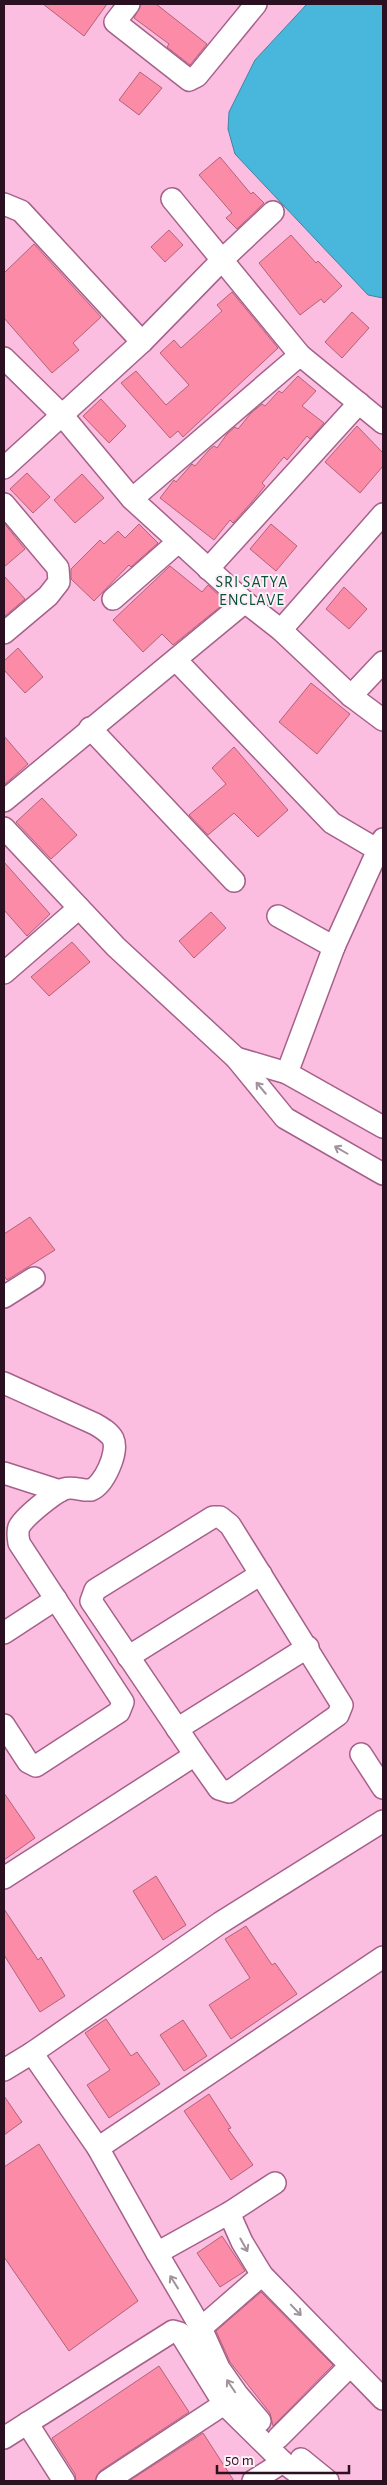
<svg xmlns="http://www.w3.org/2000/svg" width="387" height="2485" font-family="'Alegreya Sans',sans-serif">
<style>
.water{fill:#49b6db;stroke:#4084a3}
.building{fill:#fc8ba8;stroke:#b16377}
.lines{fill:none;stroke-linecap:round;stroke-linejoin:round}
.street-casing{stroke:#a6618a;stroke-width:24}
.street{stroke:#fff;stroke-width:21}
.oneway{stroke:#a0939b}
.labels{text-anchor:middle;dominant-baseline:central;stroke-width:4;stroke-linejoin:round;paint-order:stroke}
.neighbourhood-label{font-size:16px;letter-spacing:1px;fill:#07533a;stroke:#ffeff7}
</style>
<rect width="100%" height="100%" fill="#fbbee0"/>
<path class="water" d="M307,4H383V298L368,295L235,154L228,129L229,112L255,60Z"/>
<g class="building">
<path d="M43,4H107L84,36Z"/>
<path d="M141,4H156L207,44L190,65L167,47L169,44L134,18Z"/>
<path d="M140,72L162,88L139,115L119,100Z"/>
<path d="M220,157L251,194L253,192L264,203L237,229L226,218L232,213L199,175Z"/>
<path d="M169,230L183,245L165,262L151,247Z"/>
<path d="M291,235L316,263L318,261L342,286L324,303L321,299L300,315L259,263Z"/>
<path d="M34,244L101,317L73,343L79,350L52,373L4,318V273Z"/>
<path d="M232,292L278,348L183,437L178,431L170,438L121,383L136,371L166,405L189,385L160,353L174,340L181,348L222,311L217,305Z"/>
<path d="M352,312L369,328L342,358L325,342Z"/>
<path d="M298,376L316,391L302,406L324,423L310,439L307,436L287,460L284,457L262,483L265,486L251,503L233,523L230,520L214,540L160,498L174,480L176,482L192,464L195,466L209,450L214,446L217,448L227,434L235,427L238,429L251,413L262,404L265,406L279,391L282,393Z"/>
<path d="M101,399L126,426L109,443L83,416Z"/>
<path d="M357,426L383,453V466L360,493L325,462Z"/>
<path d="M27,473L50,497L33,513L10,489Z"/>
<path d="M82,474L104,498L75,523L54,500Z"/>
<path d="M4,523L25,549L4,567Z"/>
<path d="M139,524L158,543L131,567L129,565L94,601L71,579V569L100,540L104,544L118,531L125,538Z"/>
<path d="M271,524L297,546L276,571L250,549Z"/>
<path d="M170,566L202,592L208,585L226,602L173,645L162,634L143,652L113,620Z"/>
<path d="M4,576L25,599L4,617Z"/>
<path d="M344,587L367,609L349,629L326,609Z"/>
<path d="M18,648L43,677L25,693L4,670V661Z"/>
<path d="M311,683L350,714L317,754L279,722Z"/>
<path d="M4,736L28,764L4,785Z"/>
<path d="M234,747L288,810L258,837L234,813L208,835L189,815L226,784L212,768Z"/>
<path d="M42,798L77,835L51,859L16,822Z"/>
<path d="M4,862L50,914L27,936L4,910Z"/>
<path d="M211,912L226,928L194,958L179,941Z"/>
<path d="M72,942L90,962L49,996L31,977Z"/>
<path d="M30,1217L55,1250L7,1280L4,1276V1234Z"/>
<path d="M4,1793L35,1838L4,1860Z"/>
<path d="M156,1876L186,1925L163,1940L133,1891Z"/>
<path d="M4,1909L38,1960L41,1957L65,1996L40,2012L4,1955Z"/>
<path d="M246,1926L272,1965L275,1963L297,1994L231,2039L209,2005L250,1978L225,1939Z"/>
<path d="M106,2019L131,2056L137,2052L160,2084L109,2118L87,2085L110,2070L85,2033Z"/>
<path d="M183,2020L207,2056L184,2071L160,2035Z"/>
<path d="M209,2094L231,2128L228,2129L253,2165L231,2180L184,2111Z"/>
<path d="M4,2096L22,2122L4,2135Z"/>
<path d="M39,2144L138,2301L69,2351L4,2257V2167Z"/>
<path d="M222,2236L245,2271L220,2287L197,2253Z"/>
<path d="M261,2292L333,2365L273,2426L270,2413L230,2362L216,2331Z"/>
<path d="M159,2366L189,2412L100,2471L95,2481H76L75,2474L52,2438Z"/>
<path d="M203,2433L234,2481H129Z"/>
</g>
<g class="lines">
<defs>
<g id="street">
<path d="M129,4L115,22L189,80L197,76L256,4"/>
<path d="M172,199L300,355L383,423"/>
<path d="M4,204L21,211L142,342"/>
<path d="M4,358L62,415L132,499L245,602L281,630L351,696L383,720"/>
<path d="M4,468L142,342L222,260L273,212"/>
<path d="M132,499L300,355"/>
<path d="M4,504L58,568L59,582L48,596L4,633"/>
<path d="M208,569L359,403"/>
<path d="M113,599L178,542"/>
<path d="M281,630L383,514"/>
<path d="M176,660L332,823L378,850"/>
<path d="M351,696L383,662"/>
<path d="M90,728L234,881"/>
<path d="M4,801L245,602"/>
<path d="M4,828L116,947L236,1058L285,1118L383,1174"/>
<path d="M278,916L334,947L383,839"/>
<path d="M4,973L79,908"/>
<path d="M236,1058L287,1073L383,1127"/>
<path d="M287,1073L334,947"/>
<path d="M4,1297L34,1278"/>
<path d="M4,1383L95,1424C102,1428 109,1432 113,1439C119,1452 104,1485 91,1490C82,1491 73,1486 64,1489C54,1493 24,1517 19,1527C17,1532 18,1537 19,1543L123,1702L119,1712L36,1766L28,1762L4,1725"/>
<path d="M4,1473L60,1491"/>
<path d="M4,1633L56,1599"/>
<path d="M128,1657L261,1574"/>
<path d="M177,1729L308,1647"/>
<path d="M361,1754L383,1788"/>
<path d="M4,1878L195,1755L91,1601L95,1590L213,1517H220L230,1525L342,1705L338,1715L229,1792L219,1789L195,1755"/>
<path d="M32,2053L98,2148L157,2253L229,2213L275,2183"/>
<path d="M4,2070L32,2053L220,1923L383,1821"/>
<path d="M98,2148L383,1957"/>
<path d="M229,2213L242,2242L262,2275L383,2399"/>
<path d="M157,2253L201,2328L219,2368L237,2394L260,2421"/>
<path d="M201,2328L262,2275"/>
<path d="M27,2423L64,2481"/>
<path d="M4,2438L173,2331L180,2333L224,2404L283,2462L308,2481"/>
<path d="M278,2438L350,2366"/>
<path d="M301,2459L328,2481"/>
<path d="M107,2481L224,2404"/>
<path d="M253,2481L283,2462"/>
</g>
</defs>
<use href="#street" class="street-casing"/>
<use href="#street" class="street"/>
</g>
<defs><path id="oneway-shaft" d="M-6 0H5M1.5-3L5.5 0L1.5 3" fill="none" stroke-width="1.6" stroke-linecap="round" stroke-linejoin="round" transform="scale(1.25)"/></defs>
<g class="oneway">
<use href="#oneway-shaft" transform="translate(261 1088) rotate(-130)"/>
<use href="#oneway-shaft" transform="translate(341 1150) rotate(-150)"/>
<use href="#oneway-shaft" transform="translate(244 2245) rotate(61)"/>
<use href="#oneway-shaft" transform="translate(174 2282) rotate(-122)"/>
<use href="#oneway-shaft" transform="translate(296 2310) rotate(46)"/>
<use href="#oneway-shaft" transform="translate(231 2386) rotate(-124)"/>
</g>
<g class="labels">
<g class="neighbourhood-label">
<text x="252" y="582">SRI SATYA<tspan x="252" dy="18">ENCLAVE</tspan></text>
</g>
</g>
<rect width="387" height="2485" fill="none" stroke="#2b1021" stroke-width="10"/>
<path d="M217 2465v8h132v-8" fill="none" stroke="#2b1021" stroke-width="2.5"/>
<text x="225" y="2465" font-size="15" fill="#2b1021" stroke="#ffeff7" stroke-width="4" paint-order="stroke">50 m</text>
</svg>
